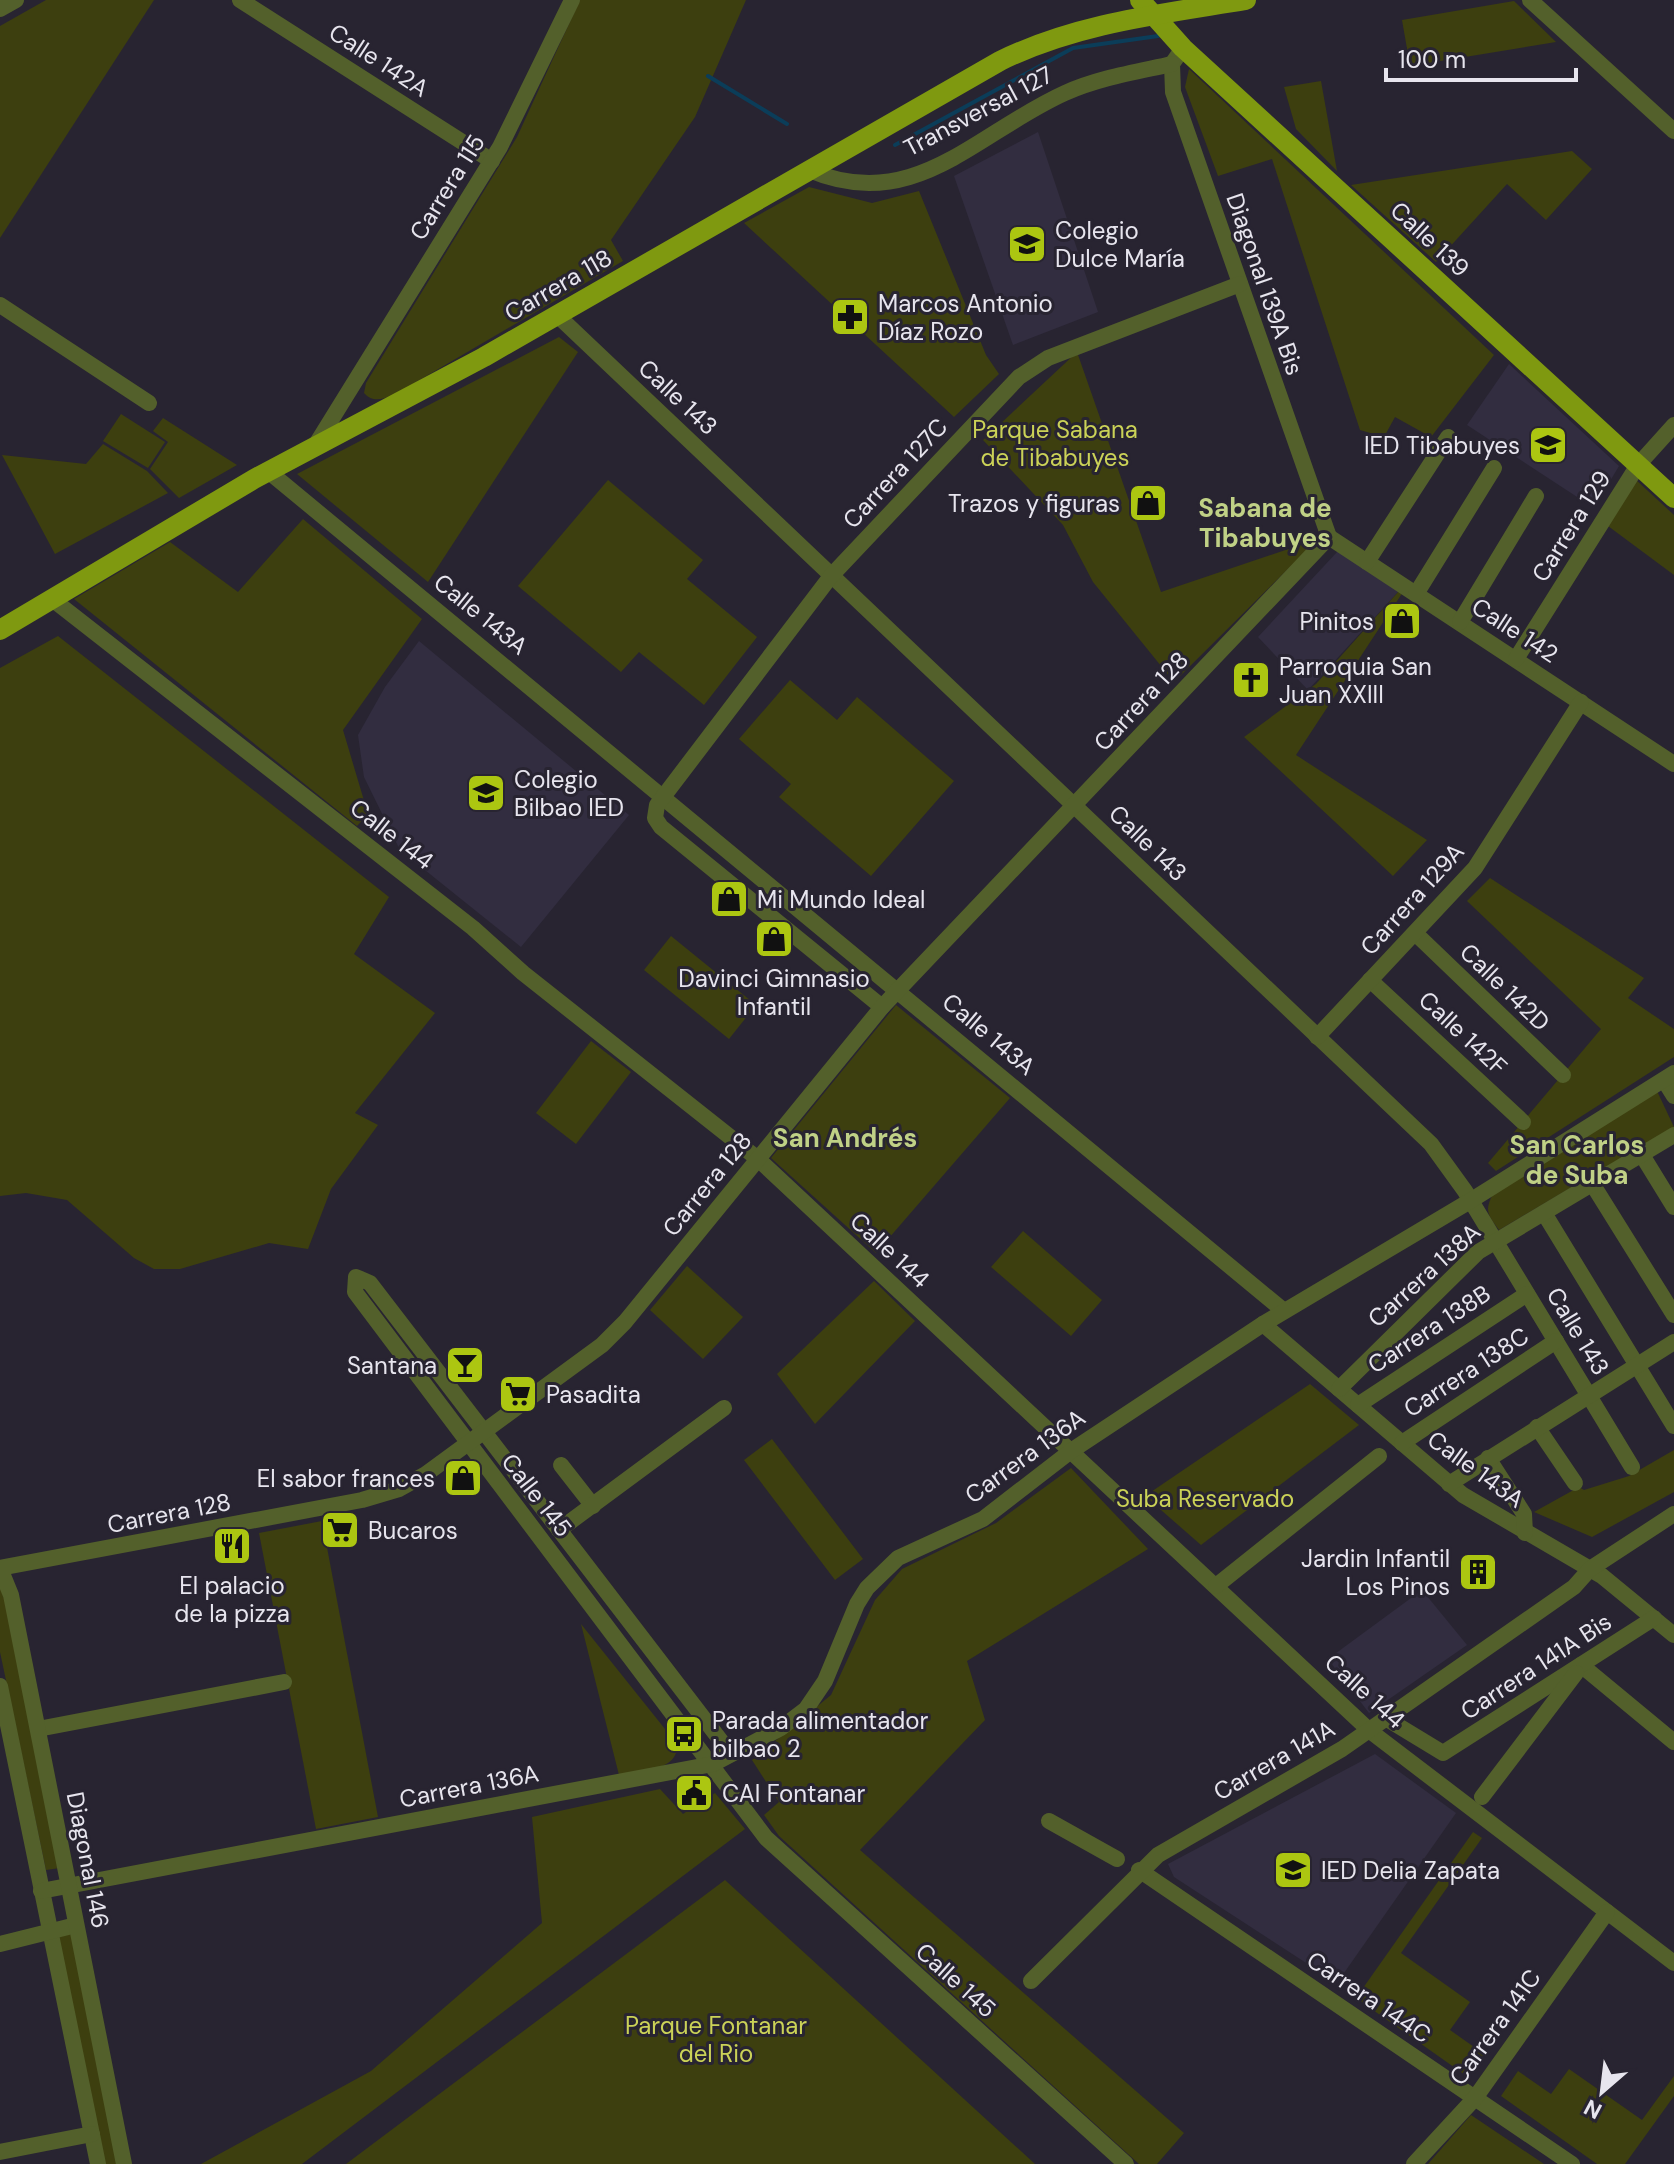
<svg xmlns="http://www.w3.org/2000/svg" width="1674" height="2164" font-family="'DM Sans',sans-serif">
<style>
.built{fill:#322d40}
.green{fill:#3d3f0f}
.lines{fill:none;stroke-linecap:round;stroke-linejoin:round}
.stream{stroke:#0b3d59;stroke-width:4}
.minor{stroke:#53602b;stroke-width:16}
.major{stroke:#7f9910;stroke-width:20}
.labels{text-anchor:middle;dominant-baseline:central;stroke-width:6;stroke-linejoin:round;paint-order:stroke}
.street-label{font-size:24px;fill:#e7e5ee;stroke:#282431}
.poi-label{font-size:24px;fill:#e7e5ee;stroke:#282431;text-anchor:start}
.park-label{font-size:24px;fill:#cbd257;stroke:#282431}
.neighbourhood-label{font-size:26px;font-weight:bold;fill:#c0d186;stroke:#282431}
</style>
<rect width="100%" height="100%" fill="#282431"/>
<g class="built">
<path d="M1038,132L1098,312L1013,345L954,176Z"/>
<path d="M1509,364L1619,466L1594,508L1467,425Z"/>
<path d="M1338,551L1399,591L1308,690L1258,637Z"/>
<path d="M419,641L629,815L521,947L400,850L364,777L358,735L385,687Z"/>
<path d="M1422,1590L1467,1645L1369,1713L1328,1659Z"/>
<path d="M1375,1754L1456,1813L1337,1983L1174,1877L1168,1864Z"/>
</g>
<g class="green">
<path d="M46,0H154L0,238V26Z"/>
<path d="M580,0H746L695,117L611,240L623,261L394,395C382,399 373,403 364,393L366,383L517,137Z"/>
<path d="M1514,1L1556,42L1410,66L1402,20Z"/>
<path d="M1189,69L1494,355L1431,437L1395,417L1384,437L1360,430L1272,159L1218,176L1185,87Z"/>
<path d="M1321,81L1337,171L1296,129L1284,87Z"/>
<path d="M1572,151L1592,169L1546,220L1507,184L1436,262L1351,185Z"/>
<path d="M809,187L872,203L919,191L986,355L999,374L954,417L744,223Z"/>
<path d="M559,337L578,352L428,582L297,474Z"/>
<path d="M1077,352L1161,592L1318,539L1174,682L1093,582L1063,525L983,440Z"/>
<path d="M121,414L165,442L148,468L103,441Z"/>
<path d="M163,418L237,465L179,498L150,469L168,442L153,431Z"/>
<path d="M103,444L147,471L168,493L55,554L2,455L86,464Z"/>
<path d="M1635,479L1674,515V575L1608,526Z"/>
<path d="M608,480L703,560L687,579L757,637L704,705L639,652L621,672L518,586Z"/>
<path d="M303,519L422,619L343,730L368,814L357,826L74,599L170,542L238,592Z"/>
<path d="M1399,591L1403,592L1296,755L1427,840L1393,876L1244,737L1316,684Z"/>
<path d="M58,636L389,897L354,954L435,1013L355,1113L378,1125L331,1189L308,1249L269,1243L180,1269H154L134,1258L67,1200L26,1193L0,1196V668Z"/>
<path d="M790,680L837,720L857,697L954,781L871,876L779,797L791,784L739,739Z"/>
<path d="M1490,878L1644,978L1628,998L1674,1029V1057L1496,1171L1488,1163L1601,1029L1467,901Z"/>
<path d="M671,936L756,1005L729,1039L644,970Z"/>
<path d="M896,1005L1010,1098L876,1253L771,1158Z"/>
<path d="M591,1041L631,1072L576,1144L536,1113Z"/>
<path d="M1657,1091L1674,1127L1499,1230C1488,1216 1484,1210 1493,1194Z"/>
<path d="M1023,1231L1102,1300L1071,1336L991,1267Z"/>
<path d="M687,1266L743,1317L703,1359L650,1310Z"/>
<path d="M874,1281L915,1321L815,1424L777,1374Z"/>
<path d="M1310,1384L1359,1425L1201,1545L1145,1496Z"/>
<path d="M772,1439L863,1559L835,1580L744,1460Z"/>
<path d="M1674,1450V1492L1592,1537L1534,1512L1579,1487L1584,1490L1629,1476Z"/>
<path d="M1071,1468L1148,1549L967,1661L985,1720L860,1850L1184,2133L1157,2164H1139L779,1836L764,1815L779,1802L752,1760L831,1695L875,1600L902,1569L996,1523Z"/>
<path d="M322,1521L378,1817L316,1829L259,1533Z"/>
<path d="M0,1587L9,1612L60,1868L46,1870L0,1652Z"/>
<path d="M581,1624L677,1744C679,1772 640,1770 619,1775Z"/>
<path d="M660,1789L683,1814L715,1793L745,1829L302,2164H201L371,2071L542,1923L532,1817Z"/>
<path d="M1473,1832L1482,1838L1401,1953L1470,2002L1450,2030L1484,2054L1468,2077L1356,1998Z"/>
<path d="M725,1880L1035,2164H346Z"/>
<path d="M66,1930L72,1936L118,2164H105L58,1939Z"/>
<path d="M1569,2069L1642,2120L1674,2076V2096L1625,2164H1597L1501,2096L1518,2071L1551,2094Z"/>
<path d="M1471,2115L1544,2164H1428Z"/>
</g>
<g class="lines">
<g class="stream">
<path d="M708,76L787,124"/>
<path d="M895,145L1073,48L1158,36"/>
</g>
<g class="minor">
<path d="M240,0L492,161"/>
<path d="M1530,0L1674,131"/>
<path d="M0,9L16,0"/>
<path d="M1183,48L1172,64L1173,92L1329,537"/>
<path d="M809,170C914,215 976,133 1065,93C1098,78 1136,72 1172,64"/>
<path d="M0,305L149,403"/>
<path d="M557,315L1431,1144L1465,1191L1632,1467"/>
<path d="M315,446L500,147L572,0"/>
<path d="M268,471L1284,1311"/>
<path d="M1329,537L1674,764"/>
<path d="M1367,562L1448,437"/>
<path d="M1416,594L1494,468"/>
<path d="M52,599L473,928L523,973L758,1159L1370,1731L1674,1963"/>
<path d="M1460,622L1536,496"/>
<path d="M1516,659L1638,465L1674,425"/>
<path d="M1415,933L1563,1075"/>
<path d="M1370,980L1523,1122"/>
<path d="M882,1007L661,827L655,818L657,805L831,576L1019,377L1048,358L1240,284"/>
<path d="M1317,1037L1475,868L1581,702"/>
<path d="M1664,1080L1674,1096"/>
<path d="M1642,1155L1674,1207"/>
<path d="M1593,1185L1674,1315"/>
<path d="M1544,1213L1674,1426"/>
<path d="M1263,1324L1463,1495L1602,1576L1674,1635"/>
<path d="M1339,1389L1478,1252L1674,1135"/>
<path d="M1358,1405L1527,1294"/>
<path d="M1537,1427L1575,1483"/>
<path d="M1402,1443L1556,1341"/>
<path d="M1488,1458L1524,1514L1525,1533"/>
<path d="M561,1465L593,1506"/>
<path d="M1449,1484L1674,1342"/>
<path d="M559,1530L724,1408"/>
<path d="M1216,1586L1379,1456"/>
<path d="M1581,1665L1674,1742"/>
<path d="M0,1686L98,2164"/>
<path d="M1387,1719L1443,1753L1654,1618"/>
<path d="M38,1729L284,1682"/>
<path d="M731,1754L370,1283L356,1277L355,1292L766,1838L1126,2164"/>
<path d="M1482,1797L1576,1673"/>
<path d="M1049,1821L1117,1859"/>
<path d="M1139,1870L1572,2164"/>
<path d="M41,1891L713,1764L781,1728L806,1709L825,1681L857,1604L867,1588L898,1558L983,1519L1071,1451L1263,1324L1470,1201L1674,1073"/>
<path d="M0,1944L76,1925"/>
<path d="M1031,1981L1158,1855L1342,1749L1574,1587L1590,1569L1674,1514"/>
<path d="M0,2152L92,2134"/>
<path d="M124,2164L11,1595L0,1568L362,1500L399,1489L426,1474L602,1345L625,1322L882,1007L1329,537"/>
<path d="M1414,2164L1475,2098L1607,1912"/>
</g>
<g class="major">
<path d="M1140,0L1183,48L1674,498"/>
<path d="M0,630L254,479L484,357L1000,61C1077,23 1162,14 1246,0"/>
</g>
</g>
<defs>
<symbol id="school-square" viewBox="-11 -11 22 22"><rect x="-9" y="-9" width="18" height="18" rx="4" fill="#acc611" stroke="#282431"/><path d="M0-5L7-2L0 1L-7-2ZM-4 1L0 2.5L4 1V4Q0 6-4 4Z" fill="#111"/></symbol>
<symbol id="pharmacy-square" viewBox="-11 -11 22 22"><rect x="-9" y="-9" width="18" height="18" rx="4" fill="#acc611" stroke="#282431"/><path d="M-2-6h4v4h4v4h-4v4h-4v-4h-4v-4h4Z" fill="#111"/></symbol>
<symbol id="shop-square" viewBox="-11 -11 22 22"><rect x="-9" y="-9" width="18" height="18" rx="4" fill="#acc611" stroke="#282431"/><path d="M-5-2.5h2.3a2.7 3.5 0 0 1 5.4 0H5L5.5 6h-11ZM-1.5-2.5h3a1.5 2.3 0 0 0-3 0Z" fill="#111"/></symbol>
<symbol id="church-square" viewBox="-11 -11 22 22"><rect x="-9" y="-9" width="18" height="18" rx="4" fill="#acc611" stroke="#282431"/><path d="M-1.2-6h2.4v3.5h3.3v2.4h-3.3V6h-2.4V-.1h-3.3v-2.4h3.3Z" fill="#111"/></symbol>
<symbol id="bar-square" viewBox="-11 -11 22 22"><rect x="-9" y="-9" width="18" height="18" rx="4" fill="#acc611" stroke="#282431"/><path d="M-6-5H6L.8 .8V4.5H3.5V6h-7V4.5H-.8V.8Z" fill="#111"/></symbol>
<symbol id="supermarket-square" viewBox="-11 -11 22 22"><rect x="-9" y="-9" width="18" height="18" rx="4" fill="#acc611" stroke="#282431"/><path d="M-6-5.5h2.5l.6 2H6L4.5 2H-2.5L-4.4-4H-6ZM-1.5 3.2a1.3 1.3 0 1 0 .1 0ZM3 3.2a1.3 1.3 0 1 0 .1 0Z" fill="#111"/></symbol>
<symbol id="restaurant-square" viewBox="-11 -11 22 22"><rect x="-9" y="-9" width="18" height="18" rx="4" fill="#acc611" stroke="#282431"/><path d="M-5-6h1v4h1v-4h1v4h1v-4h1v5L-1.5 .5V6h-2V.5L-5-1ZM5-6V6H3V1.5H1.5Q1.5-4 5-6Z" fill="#111"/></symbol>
<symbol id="building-square" viewBox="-11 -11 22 22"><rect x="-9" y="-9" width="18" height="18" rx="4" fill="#acc611" stroke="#282431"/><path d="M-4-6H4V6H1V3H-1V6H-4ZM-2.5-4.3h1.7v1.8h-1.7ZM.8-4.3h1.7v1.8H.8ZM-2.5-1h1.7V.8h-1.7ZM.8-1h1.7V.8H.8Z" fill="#111"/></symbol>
<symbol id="bus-square" viewBox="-11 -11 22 22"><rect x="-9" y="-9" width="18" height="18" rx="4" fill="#acc611" stroke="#282431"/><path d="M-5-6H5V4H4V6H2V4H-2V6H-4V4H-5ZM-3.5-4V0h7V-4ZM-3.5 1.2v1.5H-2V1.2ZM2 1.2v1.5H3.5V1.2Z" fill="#111"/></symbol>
<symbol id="civic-square" viewBox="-11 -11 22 22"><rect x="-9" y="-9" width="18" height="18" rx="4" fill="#acc611" stroke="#282431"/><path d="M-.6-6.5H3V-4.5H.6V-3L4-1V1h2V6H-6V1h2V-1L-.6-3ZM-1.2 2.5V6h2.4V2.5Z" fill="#111"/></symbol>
</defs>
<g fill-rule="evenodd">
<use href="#school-square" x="1005" y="222" width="44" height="44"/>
<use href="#pharmacy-square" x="828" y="295" width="44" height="44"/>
<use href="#school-square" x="1526" y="423" width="44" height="44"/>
<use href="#shop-square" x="1126" y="481" width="44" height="44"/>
<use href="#shop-square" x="1380" y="599" width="44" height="44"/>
<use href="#church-square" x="1229" y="658" width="44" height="44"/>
<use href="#school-square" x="464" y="771" width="44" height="44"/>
<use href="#shop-square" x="707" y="877" width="44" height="44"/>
<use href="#shop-square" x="752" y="917" width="44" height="44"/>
<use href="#bar-square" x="443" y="1343" width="44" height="44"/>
<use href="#supermarket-square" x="496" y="1372" width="44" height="44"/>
<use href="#shop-square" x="441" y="1456" width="44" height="44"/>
<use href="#supermarket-square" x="318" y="1508" width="44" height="44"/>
<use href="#restaurant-square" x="210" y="1524" width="44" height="44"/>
<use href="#building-square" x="1456" y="1550" width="44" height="44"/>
<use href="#bus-square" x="662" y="1712" width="44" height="44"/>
<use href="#civic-square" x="672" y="1771" width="44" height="44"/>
<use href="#school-square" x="1271" y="1848" width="44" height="44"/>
</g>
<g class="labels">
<g class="street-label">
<text transform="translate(379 60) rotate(33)">Calle 142A</text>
<text transform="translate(978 111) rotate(-28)">Transversal 127</text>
<text transform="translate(447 187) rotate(-58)">Carrera 115</text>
<text transform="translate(1430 239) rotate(43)">Calle 139</text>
<text transform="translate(1265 284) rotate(71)">Diagonal 139A Bis</text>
<text transform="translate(558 285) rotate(-30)">Carrera 118</text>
<text transform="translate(678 397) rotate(43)">Calle 143</text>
<text transform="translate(895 473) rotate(-47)">Carrera 127C</text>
<text transform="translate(1571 526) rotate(-58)">Carrera 129</text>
<text transform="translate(481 614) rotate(39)">Calle 143A</text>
<text transform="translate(1515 630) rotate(33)">Calle 142</text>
<text transform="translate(1141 701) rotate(-47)">Carrera 128</text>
<text transform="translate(392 834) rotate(38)">Calle 144</text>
<text transform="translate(1148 843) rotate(44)">Calle 143</text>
<text transform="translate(1412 899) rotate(-48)">Carrera 129A</text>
<text transform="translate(1505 987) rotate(44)">Calle 142D</text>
<text transform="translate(1463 1033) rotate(43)">Calle 142F</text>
<text transform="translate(989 1034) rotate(40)">Calle 143A</text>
<text transform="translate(707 1184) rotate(-51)">Carrera 128</text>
<text transform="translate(890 1250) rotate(43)">Calle 144</text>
<text transform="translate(1424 1275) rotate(-42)">Carrera 138A</text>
<text transform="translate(1429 1329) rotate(-33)">Carrera 138B</text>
<text transform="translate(1578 1331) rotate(59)">Calle 143</text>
<text transform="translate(1466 1372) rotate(-33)">Carrera 138C</text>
<text transform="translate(1025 1456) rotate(-36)">Carrera 136A</text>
<text transform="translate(1476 1469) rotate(36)">Calle 143A</text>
<text transform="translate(537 1495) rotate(52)">Calle 145</text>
<text transform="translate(169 1513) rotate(-11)">Carrera 128</text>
<text transform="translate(1536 1666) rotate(-33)">Carrera 141A Bis</text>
<text transform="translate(1365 1691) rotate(42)">Calle 144</text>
<text transform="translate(1274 1760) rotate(-30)">Carrera 141A</text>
<text transform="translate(469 1786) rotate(-11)">Carrera 136A</text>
<text transform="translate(88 1860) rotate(79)">Diagonal 146</text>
<text transform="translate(956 1980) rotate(42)">Calle 145</text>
<text transform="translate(1369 1997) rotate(34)">Carrera 144C</text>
<text transform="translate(1495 2027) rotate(-54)">Carrera 141C</text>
</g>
<g class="poi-label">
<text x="1055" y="230">Colegio<tspan x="1055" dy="28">Dulce María</tspan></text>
<text x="878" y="303">Marcos Antonio<tspan x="878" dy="28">Díaz Rozo</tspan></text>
<text x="1520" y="445" text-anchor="end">IED Tibabuyes</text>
<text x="1120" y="503" text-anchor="end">Trazos y figuras</text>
<text x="1374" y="621" text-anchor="end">Pinitos</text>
<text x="1279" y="666">Parroquia San<tspan x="1279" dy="28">Juan XXIII</tspan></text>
<text x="514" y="779">Colegio<tspan x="514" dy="28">Bilbao IED</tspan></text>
<text x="757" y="899">Mi Mundo Ideal</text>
<text x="774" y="978" text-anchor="middle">Davinci Gimnasio<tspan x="774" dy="28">Infantil</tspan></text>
<text x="437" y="1365" text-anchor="end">Santana</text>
<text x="546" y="1394">Pasadita</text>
<text x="435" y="1478" text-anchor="end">El sabor frances</text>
<text x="368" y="1530">Bucaros</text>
<text x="1450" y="1558" text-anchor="end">Jardin Infantil<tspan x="1450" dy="28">Los Pinos</tspan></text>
<text x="232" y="1585" text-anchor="middle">El palacio<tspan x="232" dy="28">de la pizza</tspan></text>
<text x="712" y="1720">Parada alimentador<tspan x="712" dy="28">bilbao 2</tspan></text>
<text x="722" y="1793">CAI Fontanar</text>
<text x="1321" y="1870">IED Delia Zapata</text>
</g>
<g class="park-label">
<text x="1055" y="429">Parque Sabana<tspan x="1055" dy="28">de Tibabuyes</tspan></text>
<text x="1205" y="1498">Suba Reservado</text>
<text x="716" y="2025">Parque Fontanar<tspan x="716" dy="28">del Rio</tspan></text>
</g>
<g class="neighbourhood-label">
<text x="1265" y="508">Sabana de<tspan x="1265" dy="30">Tibabuyes</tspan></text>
<text x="845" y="1138">San Andrés</text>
<text x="1577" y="1145">San Carlos<tspan x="1577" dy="30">de Suba</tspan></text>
</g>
</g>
<g transform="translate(1602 2092) rotate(208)" stroke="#282431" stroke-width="6" paint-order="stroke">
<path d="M0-6L14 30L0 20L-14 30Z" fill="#e7e5ee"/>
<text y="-12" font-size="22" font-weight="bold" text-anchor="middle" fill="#e7e5ee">N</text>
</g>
<path d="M1386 68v12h190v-12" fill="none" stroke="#e7e5ee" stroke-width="4"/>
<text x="1398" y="68" font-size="24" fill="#e7e5ee" stroke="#282431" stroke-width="6" paint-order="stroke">100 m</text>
</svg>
